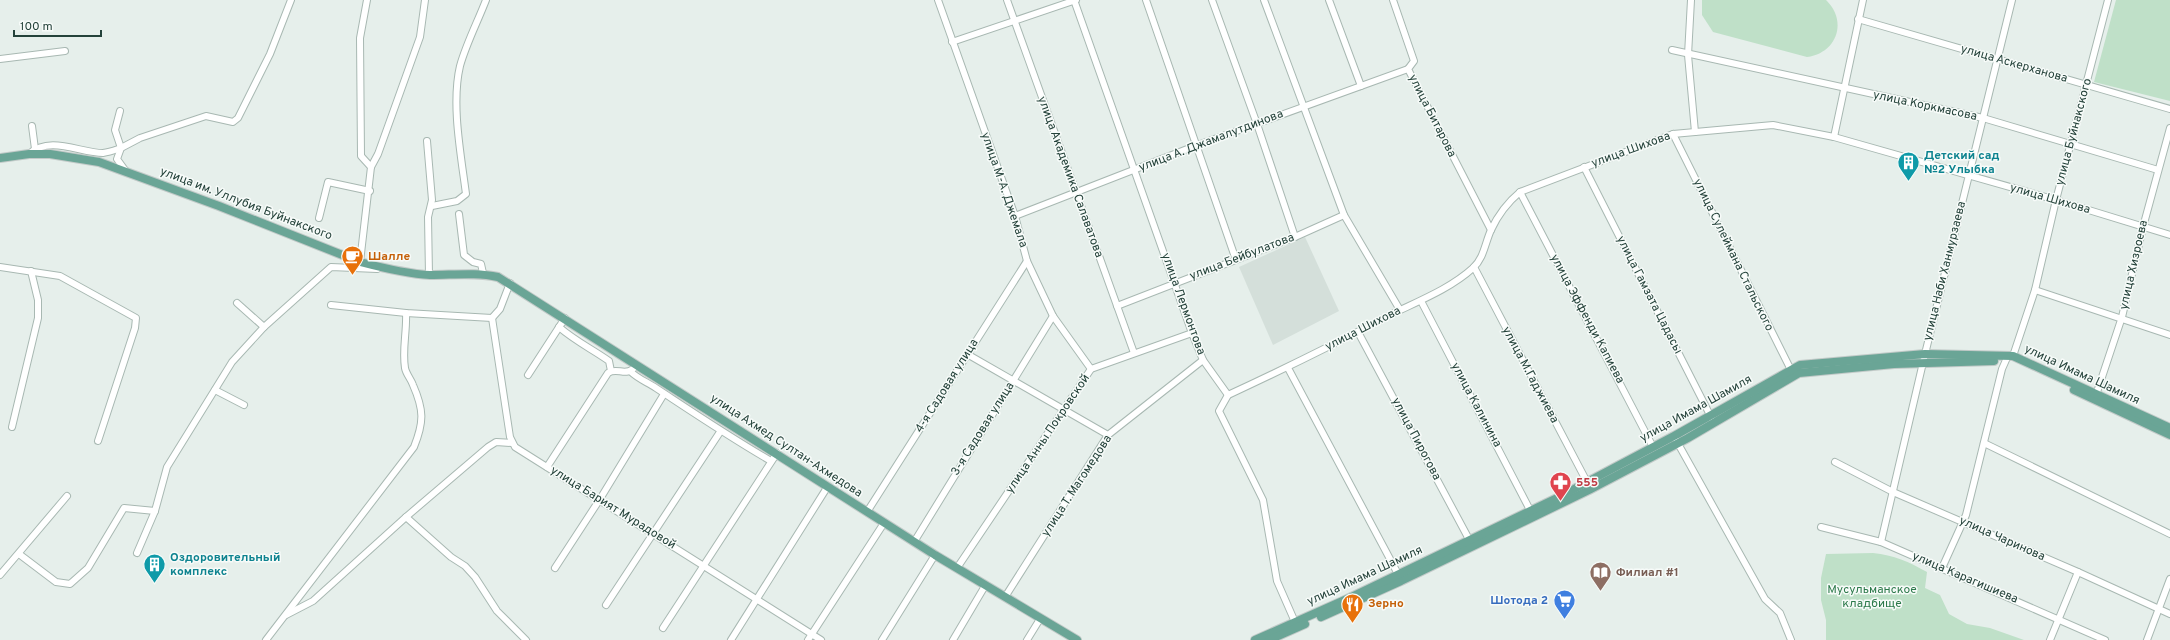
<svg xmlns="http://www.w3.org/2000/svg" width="2170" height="640" font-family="Overpass,sans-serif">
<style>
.built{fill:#d4dfda}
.green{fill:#bfe0c8}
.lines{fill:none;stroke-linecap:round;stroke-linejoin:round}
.minor-casing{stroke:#a8b8b2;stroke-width:8}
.major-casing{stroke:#c2cac8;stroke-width:10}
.minor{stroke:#fff;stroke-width:6}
.major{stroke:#6aa596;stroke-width:8}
.labels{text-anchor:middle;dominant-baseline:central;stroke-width:3;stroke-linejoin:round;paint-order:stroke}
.street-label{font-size:12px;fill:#24423a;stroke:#f7fbf9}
.culture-label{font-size:12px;font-weight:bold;fill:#0d838f;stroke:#f7fbf9;text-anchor:start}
.food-label{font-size:12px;font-weight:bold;fill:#c56008;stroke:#f7fbf9;text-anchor:start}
.health-label{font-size:12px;font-weight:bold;fill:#be3a42;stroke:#f7fbf9;text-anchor:start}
.education-label{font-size:12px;font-weight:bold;fill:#785e54;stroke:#f7fbf9;text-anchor:start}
.park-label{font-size:12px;fill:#2d7a4b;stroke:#f7fbf9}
.shop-label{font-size:12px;font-weight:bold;fill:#366cbe;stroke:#f7fbf9;text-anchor:end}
</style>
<rect width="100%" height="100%" fill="#e6efeb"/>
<path class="built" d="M1305,237L1339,311L1273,345L1239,267Z"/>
<g class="green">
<path d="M1702,0H1826C1848,21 1837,53 1807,57L1713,32L1702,15Z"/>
<path d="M2116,0H2170V101L2094,82Z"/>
<path d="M1873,553C1894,555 1909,562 1927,572L1925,588L1940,595L1949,614L1967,624L1990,628L2024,640H1826V620L1821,600V578L1826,554Z"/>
</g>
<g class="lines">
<defs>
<g id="minor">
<path d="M938,0L1015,216L1027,261L1053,316L1091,369"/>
<path d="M1007,0L1134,353"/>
<path d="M1074,0L1192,333L1203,360L1228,395"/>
<path d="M1146,0L1236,260"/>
<path d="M1212,0L1257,124L1295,237"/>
<path d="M1264,0L1344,215L1400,310"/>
<path d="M1329,0L1361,86"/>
<path d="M1393,0L1414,61L1408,69L1491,230"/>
<path d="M1691,0L1688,55L1695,132"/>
<path d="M1858,19L2170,109"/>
<path d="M952,42L1076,0"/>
<path d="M1672,50L1983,118L2158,170"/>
<path d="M0,59L65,51"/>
<path d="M32,126L35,149"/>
<path d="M1673,134L1792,372"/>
<path d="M1834,137L1863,0"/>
<path d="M427,141L432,200L428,217L429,275"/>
<path d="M29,154C50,135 80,153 103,153C110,152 115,150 121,148L115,130L120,111"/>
<path d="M371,167L378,154L420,37L425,0"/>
<path d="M1584,167L1712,419"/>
<path d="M125,170L117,159L121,148L140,138L206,116L233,122L238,118L270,54L291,0"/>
<path d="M1520,192L1653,447"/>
<path d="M432,206L457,201L466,194C461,155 451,104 460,66C466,44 478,21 486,0"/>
<path d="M459,214L464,255L473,262L481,264L483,273"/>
<path d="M1015,216L1195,146L1408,69"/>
<path d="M319,218L328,182L370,191"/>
<path d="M360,262L371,167L361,156L360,38L367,0"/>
<path d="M0,267L60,276L136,318L135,328L98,441"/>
<path d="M1474,267L1587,482"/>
<path d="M2035,290L2170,335"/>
<path d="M1421,301L1530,510"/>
<path d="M237,303L264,327"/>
<path d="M331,305L406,313L492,318L500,309L510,283"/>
<path d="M1117,306L1295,237L1344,215"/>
<path d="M492,318L510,437L515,447L821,640"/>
<path d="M559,327C575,341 592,349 609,361L611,371"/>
<path d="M1358,332L1471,543"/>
<path d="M967,354L1108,435"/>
<path d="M2013,356L2035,290L2056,200L2108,0"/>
<path d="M1288,368L1398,574"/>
<path d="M630,371C638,379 647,382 656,388C694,413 731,438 771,461"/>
<path d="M528,375L565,318"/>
<path d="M215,390L244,405"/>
<path d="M1228,395C1284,369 1339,342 1394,313C1421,300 1451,288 1473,268C1484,258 1485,243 1491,230C1498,215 1508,202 1520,192L1673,134L1773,125L1834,137L2056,200L2170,235"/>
<path d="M1228,395L1219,411L1263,500L1277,581L1295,622"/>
<path d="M2095,398L2122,317L2143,227L2170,128"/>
<path d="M12,427L38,318V300L31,271"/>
<path d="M1676,440L1765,599L1780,613L1791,640"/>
<path d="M1984,443L2170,534"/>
<path d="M1835,462L1893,492L2078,572L2170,614"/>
<path d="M547,467L608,373C616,367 625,376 633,369"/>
<path d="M867,512L1027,261"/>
<path d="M406,517L451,557L465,566L475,577L497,611L526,640"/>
<path d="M1821,527L1881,542L2105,640"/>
<path d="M914,542L1053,316"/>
<path d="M1881,542L1925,354L2012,0"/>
<path d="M137,553L155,511L167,467L232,362L264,327L331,267L377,269"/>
<path d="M19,554L56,582L70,584L88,568L124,508L155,511"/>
<path d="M555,568L600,499L664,394"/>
<path d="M957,568L1091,369L1192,333"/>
<path d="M1942,568L1966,515L2002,369L2006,360"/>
<path d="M0,575L67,496"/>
<path d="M1005,597L1108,435L1203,360"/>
<path d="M606,605L720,432"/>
<path d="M286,615L313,601L406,517L488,447L496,442L512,443"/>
<path d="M663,628L777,453"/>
<path d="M266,640L414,447C424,422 424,410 413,385C411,379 406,374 405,368C402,350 407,331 406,313"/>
<path d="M731,640L828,486"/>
<path d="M808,640L884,523"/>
<path d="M882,640L935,555"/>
<path d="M953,640L985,586"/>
<path d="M1027,640L1040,619"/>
<path d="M2050,640L2078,572"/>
<path d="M2147,640L2170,579"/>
</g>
<g id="major">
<path d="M0,158L29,154H50L99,162L219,206L360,262C383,268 407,274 430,275C453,275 476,272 498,277L935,555L1077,640"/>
<path d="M2074,390L2170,435"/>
<path d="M1321,617L1401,581L1589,490L1688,438L1799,373L1894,364L1994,361"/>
<path d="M1255,640L1347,599L1559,497L1674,436L1800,365L1925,354L2013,356L2170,428"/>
<path d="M1269,640L1305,624"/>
</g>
</defs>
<use href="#minor" class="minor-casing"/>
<use href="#major" class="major-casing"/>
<use href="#minor" class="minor"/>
<use href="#major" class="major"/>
</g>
<defs>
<symbol id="building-pin" viewBox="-11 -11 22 30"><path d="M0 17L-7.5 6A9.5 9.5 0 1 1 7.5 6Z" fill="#0f9aa8" stroke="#f7fbf9"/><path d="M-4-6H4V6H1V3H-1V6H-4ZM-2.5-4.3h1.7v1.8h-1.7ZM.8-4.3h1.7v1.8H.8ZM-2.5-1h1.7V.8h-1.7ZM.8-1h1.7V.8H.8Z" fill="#fff"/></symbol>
<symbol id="cafe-pin" viewBox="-11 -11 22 30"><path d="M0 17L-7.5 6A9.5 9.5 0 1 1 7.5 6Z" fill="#e8710a" stroke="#f7fbf9"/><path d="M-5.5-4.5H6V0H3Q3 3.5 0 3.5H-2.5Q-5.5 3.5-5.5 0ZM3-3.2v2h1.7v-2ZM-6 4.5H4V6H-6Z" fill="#fff"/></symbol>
<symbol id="pharmacy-pin" viewBox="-11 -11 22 30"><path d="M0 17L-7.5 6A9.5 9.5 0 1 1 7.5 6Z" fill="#e0444e" stroke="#f7fbf9"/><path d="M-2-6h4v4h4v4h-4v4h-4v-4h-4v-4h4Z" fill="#fff"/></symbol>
<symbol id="library-pin" viewBox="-11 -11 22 30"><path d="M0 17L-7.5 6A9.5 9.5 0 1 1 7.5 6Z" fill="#8d6e63" stroke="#f7fbf9"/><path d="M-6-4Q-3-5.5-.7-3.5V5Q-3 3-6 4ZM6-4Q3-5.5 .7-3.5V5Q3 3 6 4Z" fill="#fff"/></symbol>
<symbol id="supermarket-pin" viewBox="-11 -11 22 30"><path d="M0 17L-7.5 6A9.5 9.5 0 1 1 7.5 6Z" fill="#3f7fe0" stroke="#f7fbf9"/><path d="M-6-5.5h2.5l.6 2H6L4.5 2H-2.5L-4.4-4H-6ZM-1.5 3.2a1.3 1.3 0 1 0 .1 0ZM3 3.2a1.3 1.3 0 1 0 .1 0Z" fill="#fff"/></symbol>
<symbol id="restaurant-pin" viewBox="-11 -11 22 30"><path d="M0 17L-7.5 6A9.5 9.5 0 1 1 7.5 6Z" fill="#e8710a" stroke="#f7fbf9"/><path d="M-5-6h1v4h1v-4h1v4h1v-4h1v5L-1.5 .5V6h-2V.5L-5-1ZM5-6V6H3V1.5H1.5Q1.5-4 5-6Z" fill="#fff"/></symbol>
</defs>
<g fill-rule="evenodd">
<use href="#building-pin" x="1896" y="150" width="25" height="34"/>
<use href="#cafe-pin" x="340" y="244" width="25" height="34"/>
<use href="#pharmacy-pin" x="1548" y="470" width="25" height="34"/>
<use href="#building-pin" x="142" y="552" width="25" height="34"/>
<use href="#library-pin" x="1588" y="560" width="25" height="34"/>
<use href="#supermarket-pin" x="1552" y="588" width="25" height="34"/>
<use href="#restaurant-pin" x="1340" y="592" width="25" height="34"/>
</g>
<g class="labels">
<g class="street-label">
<text transform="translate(2014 64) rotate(16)">улица Аскерханова</text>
<text transform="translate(1925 106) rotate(12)">улица Коркмасова</text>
<text transform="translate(1432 116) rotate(63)">улица Битарова</text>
<text transform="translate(2074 132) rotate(-75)">улица Буйнакского</text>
<text transform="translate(1211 141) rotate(-21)">улица А. Джамалутдинова</text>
<text transform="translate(1631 150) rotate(-20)">улица Шихова</text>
<text transform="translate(1070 177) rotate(70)">улица Академика Салаватова</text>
<text transform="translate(1004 190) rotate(71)">улица М-А. Джемала</text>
<text transform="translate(2050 199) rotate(16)">улица Шихова</text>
<text transform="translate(246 204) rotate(21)">улица им. Уллубия Буйнакского</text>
<text transform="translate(1733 255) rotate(64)">улица Сулеймана Стальского</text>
<text transform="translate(1242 257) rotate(-21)">улица Бейбулатова</text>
<text transform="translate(2134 265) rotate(-77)">улица Хизроева</text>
<text transform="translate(1945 271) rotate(-76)">улица Наби Ханмурзаева</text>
<text transform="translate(1649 295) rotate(63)">улица Гамзата Цадасы</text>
<text transform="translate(1183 304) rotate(70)">улица Лермонтова</text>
<text transform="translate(1587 319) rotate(62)">улица Эффенди Капиева</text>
<text transform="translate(1363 329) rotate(-27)">улица Шихова</text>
<text transform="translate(1530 375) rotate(62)">улица М.Гаджиева</text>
<text transform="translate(2082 375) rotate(25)">улица Имама Шамиля</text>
<text transform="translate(947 386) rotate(-58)">4-я Садовая улица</text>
<text transform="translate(1476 405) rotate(62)">улица Калинина</text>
<text transform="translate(1696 409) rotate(-29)">улица Имама Шамиля</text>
<text transform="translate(983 429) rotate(-58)">3-я Садовая улица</text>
<text transform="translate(1048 434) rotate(-56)">улица Анны Покровской</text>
<text transform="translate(1416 439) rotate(62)">улица Пирогова</text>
<text transform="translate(786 446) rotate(33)">улица Ахмед Султан-Ахмедова</text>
<text transform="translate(1077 486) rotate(-57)">улица Т. Магомедова</text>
<text transform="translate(613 508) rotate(32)">улица Барият Мурадовой</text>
<text transform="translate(2002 539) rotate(24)">улица Чаринова</text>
<text transform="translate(1365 576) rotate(-25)">улица Имама Шамиля</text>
<text transform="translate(1965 578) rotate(23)">улица Карагишиева</text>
</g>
<g class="culture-label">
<text x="1924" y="156">Детский сад<tspan x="1924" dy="14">№2 Улыбка</tspan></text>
<text x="170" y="558">Оздоровительный<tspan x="170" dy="14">комплекс</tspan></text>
</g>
<g class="food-label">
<text x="368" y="257">Шалле</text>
<text x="1368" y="604">Зерно</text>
</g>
<g class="health-label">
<text x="1576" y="483">555</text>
</g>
<g class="education-label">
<text x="1616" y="573">Филиал #1</text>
</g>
<g class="park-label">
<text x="1872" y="590">Мусульманское<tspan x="1872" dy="14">кладбище</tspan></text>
</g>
<g class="shop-label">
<text x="1548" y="601">Шотода 2</text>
</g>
</g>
<path d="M14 30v6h87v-6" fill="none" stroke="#24423a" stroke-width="2"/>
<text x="20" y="30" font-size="12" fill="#24423a" stroke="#f7fbf9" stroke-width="3" paint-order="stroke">100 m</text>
</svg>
